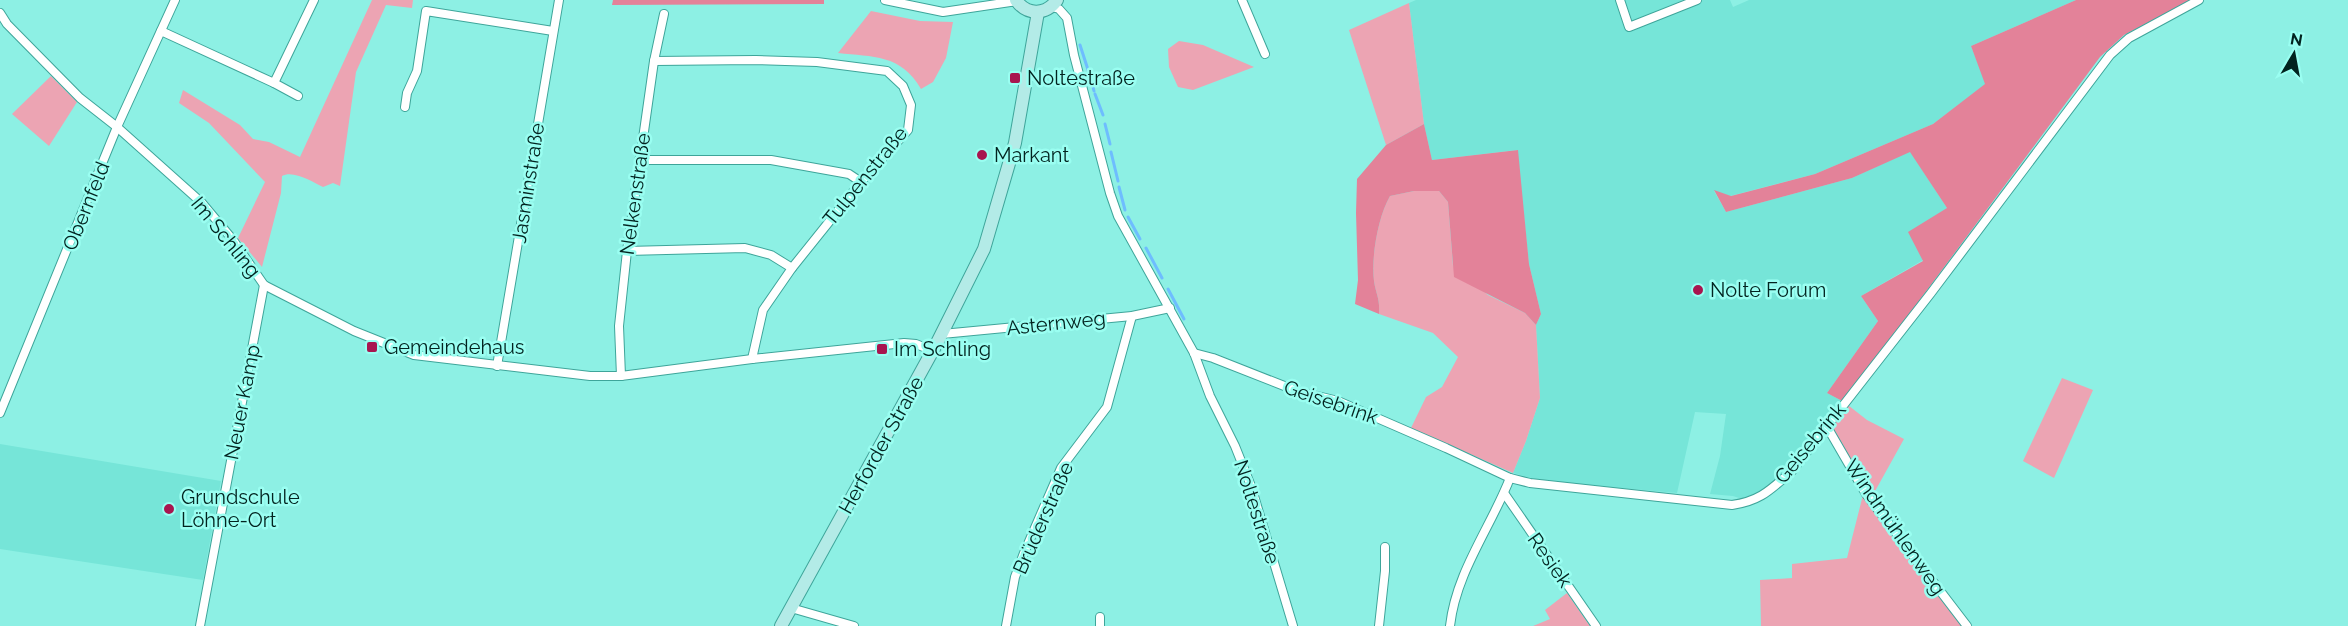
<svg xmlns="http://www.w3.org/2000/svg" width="2348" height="626" font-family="Raleway,sans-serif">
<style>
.built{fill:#76e5d8}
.green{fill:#eca4b3}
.forest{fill:#e38299}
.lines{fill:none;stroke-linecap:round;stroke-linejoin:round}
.stream{stroke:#6ebdfe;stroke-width:3}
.minor-casing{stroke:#3ea59a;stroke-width:10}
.secondary-casing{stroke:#3ea59a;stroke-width:14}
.minor{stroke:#fff;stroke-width:8}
.secondary{stroke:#b3ebe7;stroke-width:12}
.poi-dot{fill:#a8154f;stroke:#9afef1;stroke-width:2}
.labels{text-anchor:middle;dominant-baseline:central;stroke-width:5;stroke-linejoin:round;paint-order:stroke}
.poi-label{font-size:20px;fill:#02231f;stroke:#9afef1;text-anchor:start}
.street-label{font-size:20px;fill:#02231f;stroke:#9afef1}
</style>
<rect width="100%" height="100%" fill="#8df0e4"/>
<g class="built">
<path d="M1416,0H1730L1733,7L1749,0H2076L1971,46L1986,84L1933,124L1815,174L1730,196L1714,191L1726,212L1852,178L1910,151L1947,208L1923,260L1861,296L1878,321L1827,393L1844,402L1791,469L1764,494L1748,501L1733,496L1710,494L1720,456L1726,414L1695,412L1677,493L1542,481L1513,473L1526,441L1540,398L1536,325L1541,314L1529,264L1517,150L1432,160L1424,124L1409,3Z"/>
<path d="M0,444L221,481L203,580L0,549Z"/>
</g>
<g class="green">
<path d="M372,0H413L412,8L386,5L356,72L340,186L333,183L323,187C312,182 294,170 282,176L281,193L262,267L238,238L265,182L209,123L179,103L183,90L240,125L253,139L269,142L300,157Z"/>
<path d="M1409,3L1424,124L1386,145L1349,30Z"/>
<path d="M871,11L920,21L953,22L946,58L933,82L921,89C901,54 873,57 838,53Z"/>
<path d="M1179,41L1203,45L1254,67L1193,90L1178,87L1169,67L1168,49Z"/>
<path d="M51,76L77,102L49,146L12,114Z"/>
<path d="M1414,191H1439L1448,202L1453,266L1488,295L1525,313L1536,325L1540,398L1526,441L1513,473L1411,428L1426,397L1442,387L1458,357L1433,333L1379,314C1380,297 1376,295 1374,281C1371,257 1378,217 1390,196Z"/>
<path d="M2062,378L2093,390L2054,478L2023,461Z"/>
<path d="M1844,402L1867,420L1904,439L1869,502L1963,626H1761L1760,580L1792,578V564L1847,558L1865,487L1826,427Z"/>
<path d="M1567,593L1590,626H1533L1550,619L1545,610Z"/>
</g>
<g class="forest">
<path d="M613,0H824V4L612,5Z"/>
<path d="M2076,0H2191L2124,35L2100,57L1844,402L1827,393L1878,321L1861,296L1923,261L1908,232L1947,208L1910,152L1852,178L1726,212L1714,190L1731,196L1815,174L1933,124L1985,84L1971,46Z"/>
<path d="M1424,124L1432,160L1518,150L1529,264L1541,314L1536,325L1525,313L1454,277L1448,202L1439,191H1414L1390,196C1378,217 1371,257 1374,281C1376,295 1380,297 1379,314L1355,304L1358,280L1356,213L1357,179L1386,145Z"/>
</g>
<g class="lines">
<g class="stream">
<path d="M1080,45L1091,79"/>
<path d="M1092,83L1094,91"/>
<path d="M1095,94L1103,115"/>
<path d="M1105,124L1110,144"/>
<path d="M1111,152L1118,181"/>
<path d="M1119,187L1125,210"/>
<path d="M1128,217L1140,239"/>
<path d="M1146,248L1162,278"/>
<path d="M1168,289L1184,319"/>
</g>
<defs>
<g id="minor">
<path d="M885,0L943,12L1017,1"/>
<path d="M1242,0L1265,54"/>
<path d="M1620,0L1629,27L1697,0"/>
<path d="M1052,7L1059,9L1067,18L1074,55L1110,193L1118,216L1194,353L1210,396L1235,446L1251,486L1293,626"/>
<path d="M0,13L7,24L80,98L117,127L202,203L233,240L264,285L354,331L414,355L590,376H621L752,359L904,343L916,344L933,351"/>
<path d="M161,31L274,83L298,96"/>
<path d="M654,61L756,60L817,62L887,71L903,86L911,105L908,130L861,182L792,268L763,310L752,359"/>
<path d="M274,83L314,0"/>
<path d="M405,107L407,93L417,71L426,11L553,31"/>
<path d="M639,160H771L849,174L861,182"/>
<path d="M627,251L745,248L771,255L792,268"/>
<path d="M942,334L1132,316L1170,308"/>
<path d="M1194,353L1213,358L1297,391L1338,401L1446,448L1510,478L1530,483L1732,505C1761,501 1771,489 1792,471L1931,293L2110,55L2129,38L2199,0"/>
<path d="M497,366L559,0"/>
<path d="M621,376L619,326L627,251L654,61L664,14"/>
<path d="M0,413L117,127L175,0"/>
<path d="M1826,425L1866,494L1967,626"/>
<path d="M1504,493L1596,626"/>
<path d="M791,608L854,626"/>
<path d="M200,626L264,285"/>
<path d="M1006,626L1015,577L1024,553L1061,468L1107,407L1132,316"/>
<path d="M1100,626V617"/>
<path d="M1379,626L1385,571V547"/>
<path d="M1450,626C1456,572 1491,527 1510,478"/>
</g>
<g id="secondary">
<path d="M1016,0C1027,16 1046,15 1057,0"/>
<path d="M781,626L938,341L984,249L1015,143L1038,12"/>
</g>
</defs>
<use href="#minor" class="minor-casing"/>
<use href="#secondary" class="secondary-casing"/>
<use href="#minor" class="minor"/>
<use href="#secondary" class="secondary"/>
</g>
<g class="poi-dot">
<rect x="1009" y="72" width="12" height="12" rx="3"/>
<circle cx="982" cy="155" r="6"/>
<circle cx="1698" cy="290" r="6"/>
<rect x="366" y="341" width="12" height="12" rx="3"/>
<rect x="876" y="343" width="12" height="12" rx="3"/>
<circle cx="169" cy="509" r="6"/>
</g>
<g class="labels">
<g class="poi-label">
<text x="1027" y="78">Noltestraße</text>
<text x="994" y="155">Markant</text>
<text x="1710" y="290">Nolte Forum</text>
<text x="384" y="347">Gemeindehaus</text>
<text x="894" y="349">Im Schling</text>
<text x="181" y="497">Grundschule<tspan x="181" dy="23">Löhne-Ort</tspan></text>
</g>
<g class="street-label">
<text transform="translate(865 176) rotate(-51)">Tulpenstraße</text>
<text transform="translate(528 183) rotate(-81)">Jasminstraße</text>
<text transform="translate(635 194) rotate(-82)">Nelkenstraße</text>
<text transform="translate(86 206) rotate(-68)">Obernfeld</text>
<text transform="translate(226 237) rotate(51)">Im Schling</text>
<text transform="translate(1056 323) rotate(-6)">Asternweg</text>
<text transform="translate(242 402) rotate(-79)">Neuer Kamp</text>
<text transform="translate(1331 402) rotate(19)">Geisebrink</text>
<text transform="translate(1810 443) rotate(-50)">Geisebrink</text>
<text transform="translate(881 445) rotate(-61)">Herforder Straße</text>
<text transform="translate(1257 512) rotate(72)">Noltestraße</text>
<text transform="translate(1043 518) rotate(-66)">Brüderstraße</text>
<text transform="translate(1895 527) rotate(55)">Windmühlenweg</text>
<text transform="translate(1550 560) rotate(55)">Resiek</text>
</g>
</g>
<g transform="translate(2294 54) rotate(10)" stroke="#9afef1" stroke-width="4.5" paint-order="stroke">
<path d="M0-4.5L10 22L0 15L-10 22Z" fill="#02231f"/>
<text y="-9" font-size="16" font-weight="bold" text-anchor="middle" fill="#02231f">N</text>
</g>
</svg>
